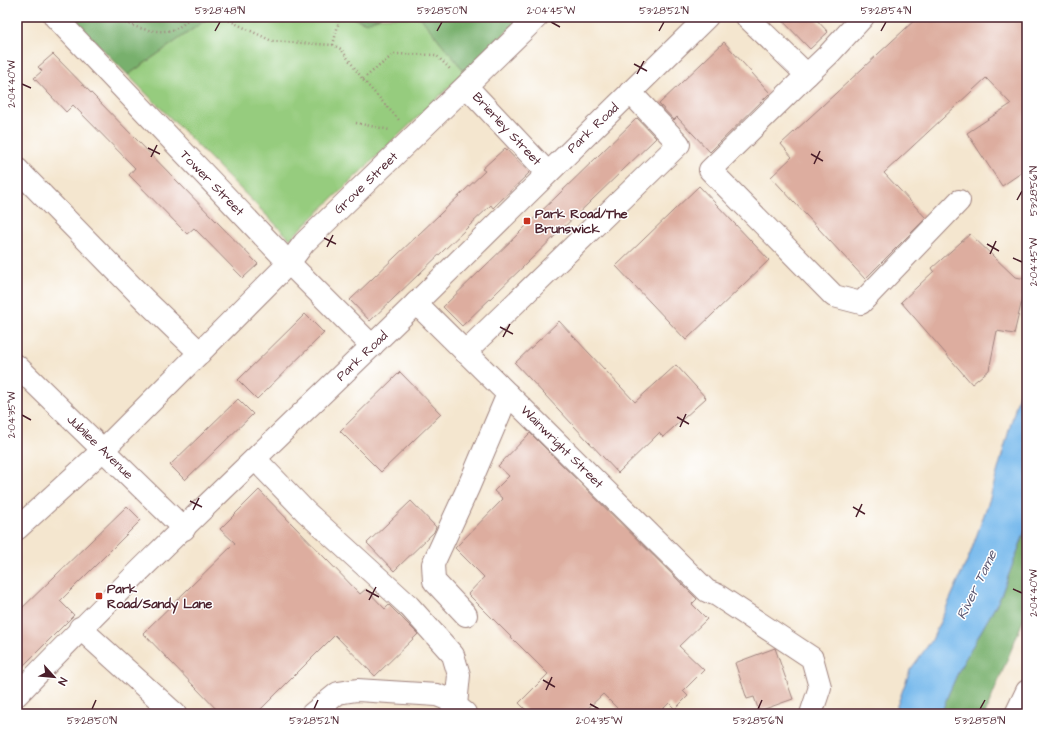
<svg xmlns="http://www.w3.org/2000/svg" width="1044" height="731" font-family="'Architects Daughter',sans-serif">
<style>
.green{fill:#96cc7e;stroke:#707654}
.forest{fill:#78b06d;stroke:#61684c}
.water{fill:#77b9ec;stroke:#606c8c}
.building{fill:#ddad9f}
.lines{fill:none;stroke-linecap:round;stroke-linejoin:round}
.minor-casing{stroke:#9f827d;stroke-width:24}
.major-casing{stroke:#9f827d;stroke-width:24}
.path{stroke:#9f827d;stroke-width:2.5;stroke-dasharray:1 3;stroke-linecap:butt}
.minor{stroke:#fff;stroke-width:22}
.major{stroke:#fff;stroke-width:22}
.ticks{fill:none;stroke:#4a1f2b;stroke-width:1.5}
.poi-dot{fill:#c8321e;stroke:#fff;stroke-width:1.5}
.labels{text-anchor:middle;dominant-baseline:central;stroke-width:3;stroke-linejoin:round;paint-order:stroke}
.street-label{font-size:13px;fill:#4a1f2b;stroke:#fff}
.poi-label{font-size:13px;font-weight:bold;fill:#4a1f2b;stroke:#fff;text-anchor:start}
.water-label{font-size:14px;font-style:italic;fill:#5a556f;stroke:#fff}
.neatline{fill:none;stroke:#4a1f2b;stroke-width:1.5}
.ticks-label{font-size:10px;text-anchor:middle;fill:#4a1f2b}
</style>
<rect width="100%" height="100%" fill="#fff"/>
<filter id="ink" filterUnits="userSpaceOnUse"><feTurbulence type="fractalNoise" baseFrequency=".025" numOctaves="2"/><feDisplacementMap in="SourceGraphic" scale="8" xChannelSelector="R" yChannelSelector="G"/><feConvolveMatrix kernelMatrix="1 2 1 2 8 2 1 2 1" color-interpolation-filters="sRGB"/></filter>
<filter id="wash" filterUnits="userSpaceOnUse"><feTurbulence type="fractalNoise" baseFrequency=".012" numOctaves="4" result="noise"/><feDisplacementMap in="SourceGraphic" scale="16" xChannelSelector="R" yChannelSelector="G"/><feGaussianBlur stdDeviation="0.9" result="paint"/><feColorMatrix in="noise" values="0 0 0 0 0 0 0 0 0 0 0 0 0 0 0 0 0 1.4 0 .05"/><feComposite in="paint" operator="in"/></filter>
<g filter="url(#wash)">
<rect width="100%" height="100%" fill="#f4e6cf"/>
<path class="green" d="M210,17H350L367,23L380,17H420L465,72L290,239L128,75Z"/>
<g class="forest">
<path d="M71,17H210L128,75Z"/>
<path d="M350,17H380L367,23Z"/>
<path d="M420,17H522L465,72Z"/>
<path d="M1027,526V611L985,714H941L948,695L960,668L1000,598Z"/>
</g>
<path class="water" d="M1027,366V526L1000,598L960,668L948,695L941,714H894L910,670L932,640L970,554L990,498Z"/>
<g id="blocks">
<g class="building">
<path d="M779,17H814L828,32L810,49Z"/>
<path d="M918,17H1027V169L1002,186L967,133L1011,104L986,78L884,173L926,218L865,279L771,177L792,157L781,144Z"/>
<path d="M724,42L770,93L710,152L677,117L674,120L659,104Z"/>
<path d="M53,54L258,264L243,278L194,228L187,234L129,175L135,168L73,105L66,112L34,78L42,71L38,67Z"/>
<path d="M637,118L656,138L462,326L443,307Z"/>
<path d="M505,148L529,173L493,208L491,205L370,321L350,300L485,171L482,169Z"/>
<path d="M699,186L769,260L686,340L616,266Z"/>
<path d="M970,234L1015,277L1027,279L1014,334L997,331L989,370L972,384L901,302L934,271L932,268Z"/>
<path d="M305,314L324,333L257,399L238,380Z"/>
<path d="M559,321L635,402L676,365L706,398L663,437L659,433L618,473L515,363Z"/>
<path d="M400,372L441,414L381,472L340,431Z"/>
<path d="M238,399L253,414L185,480L170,465Z"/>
<path d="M530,433L697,599L692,604L707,619L679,646L704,670L683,691L688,696L675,709L669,703L658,714H623L603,694L582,714H530L519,703L548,674L468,594L484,577L455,548L503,499L494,491L509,476L498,466Z"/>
<path d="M259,490L360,594L366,589L385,609L389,605L418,634L375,676L335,635L256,714H221L143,633L235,543L220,529Z"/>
<path d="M411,501L436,527L434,532L394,571L367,543Z"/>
<path d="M127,506L141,520L60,601L74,615L17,672V613Z"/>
<path d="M775,648L793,699L759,711L754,697L747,699L735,663Z"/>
</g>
</g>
</g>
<g filter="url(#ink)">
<use href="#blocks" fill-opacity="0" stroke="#9f827d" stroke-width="1"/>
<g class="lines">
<defs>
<g id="minor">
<path d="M55,17L289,263L372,346"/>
<path d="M747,17L807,75L710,170L834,296L861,303L959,201"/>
<path d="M807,75L828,55L863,17"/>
<path d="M467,87L547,172"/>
<path d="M17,169L145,300L200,353"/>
<path d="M416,303L707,591L717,595L812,658L820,687L811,714"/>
<path d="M465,352L679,144L630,92"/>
<path d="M17,366L184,529"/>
<path d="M255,459L306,512L409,606L453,655L459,675L456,705"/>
<path d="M17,529L103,450L289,263L304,243L537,17"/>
<path d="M466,615L434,581L433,564L468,488L508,394"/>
<path d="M80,628L175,714"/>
<path d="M312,714L338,693L357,690L437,695L447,699L465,713"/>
<path d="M1016,714L1027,691"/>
</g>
<path id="major" d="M17,695C146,560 283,433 416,303C513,208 610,112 707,17"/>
</defs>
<use href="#minor" class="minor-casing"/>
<use href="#major" class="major-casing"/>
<g class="path">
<path d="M115,17C131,27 153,34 172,30C179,28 187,21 193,17"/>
<path d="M222,17L272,41L333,45L341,49L364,81L399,120"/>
<path d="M333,45L340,17"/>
<path d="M363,79L394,54L436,55L451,70"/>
<path d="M356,123L390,130"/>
</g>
<use href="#minor" class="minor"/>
<use href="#major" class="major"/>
</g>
</g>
<path class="ticks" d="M551,22L560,27M215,31L220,22M437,31L442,22M659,31L664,22M881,31L886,22M634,64L647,71M637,74L644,61M22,84L31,88M148,148L160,154M811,154L823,161M151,157L157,145M814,164L820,151M1017,200L1022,191M324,238L336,244M987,244L999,251M327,247L333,235M990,254L996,241M1013,258L1022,262M500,327L513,334M503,337L510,324M22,415L31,420M677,417L689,424M680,427L686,414M190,501L202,507M853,507L865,514M193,510L199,498M856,517L862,504M1013,589L1022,593M366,590L379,597M369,600L376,587M543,680L555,687M546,690L552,677M590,704L599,709M92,709L96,700M314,709L318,700M758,709L762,700M980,709L985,700"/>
<g class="poi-dot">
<rect x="523" y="217" width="8" height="8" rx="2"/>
<rect x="95" y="592" width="8" height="8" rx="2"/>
</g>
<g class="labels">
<g class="street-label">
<text transform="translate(593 128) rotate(-44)">Park Road</text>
<text transform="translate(507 129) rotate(47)">Brierley Street</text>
<text transform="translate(212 183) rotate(46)">Tower Street</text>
<text transform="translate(366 183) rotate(-44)">Grove Street</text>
<text transform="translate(362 356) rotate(-44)">Park Road</text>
<text transform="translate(100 447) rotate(44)">Jubilee Avenue</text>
<text transform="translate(562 447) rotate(45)">Wainwright Street</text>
</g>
<g class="poi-label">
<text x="535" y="214">Park Road/The<tspan x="535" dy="15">Brunswick</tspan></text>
<text x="107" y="589">Park<tspan x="107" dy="15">Road/Sandy Lane</tspan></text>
</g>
<g class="water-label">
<text transform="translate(977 585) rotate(-64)">River Tame</text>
</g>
</g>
<rect width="1044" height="731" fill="none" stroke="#fff" stroke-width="44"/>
<g transform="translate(54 677) rotate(117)" stroke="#ffffff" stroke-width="3" paint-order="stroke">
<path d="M0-3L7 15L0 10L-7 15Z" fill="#4a1f2b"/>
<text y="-6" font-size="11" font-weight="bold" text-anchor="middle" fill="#4a1f2b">N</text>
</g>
<rect x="22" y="22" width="1000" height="687" class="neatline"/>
<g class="ticks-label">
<text x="220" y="14">53°28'48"N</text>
<text x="442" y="14">53°28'50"N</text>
<text x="551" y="14">2°04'45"W</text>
<text x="664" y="14">53°28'52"N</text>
<text x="886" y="14">53°28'54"N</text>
<text transform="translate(11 84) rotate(-90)" y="4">2°04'40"W</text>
<text transform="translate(1033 191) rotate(-90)" y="4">53°28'56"N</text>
<text transform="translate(1033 262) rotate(-90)" y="4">2°04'45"W</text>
<text transform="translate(11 415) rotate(-90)" y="4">2°04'35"W</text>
<text transform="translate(1033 593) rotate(-90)" y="4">2°04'40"W</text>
<text x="92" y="724">53°28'50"N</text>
<text x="314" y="724">53°28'52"N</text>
<text x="599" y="724">2°04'35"W</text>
<text x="758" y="724">53°28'56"N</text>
<text x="980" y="724">53°28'58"N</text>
</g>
</svg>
